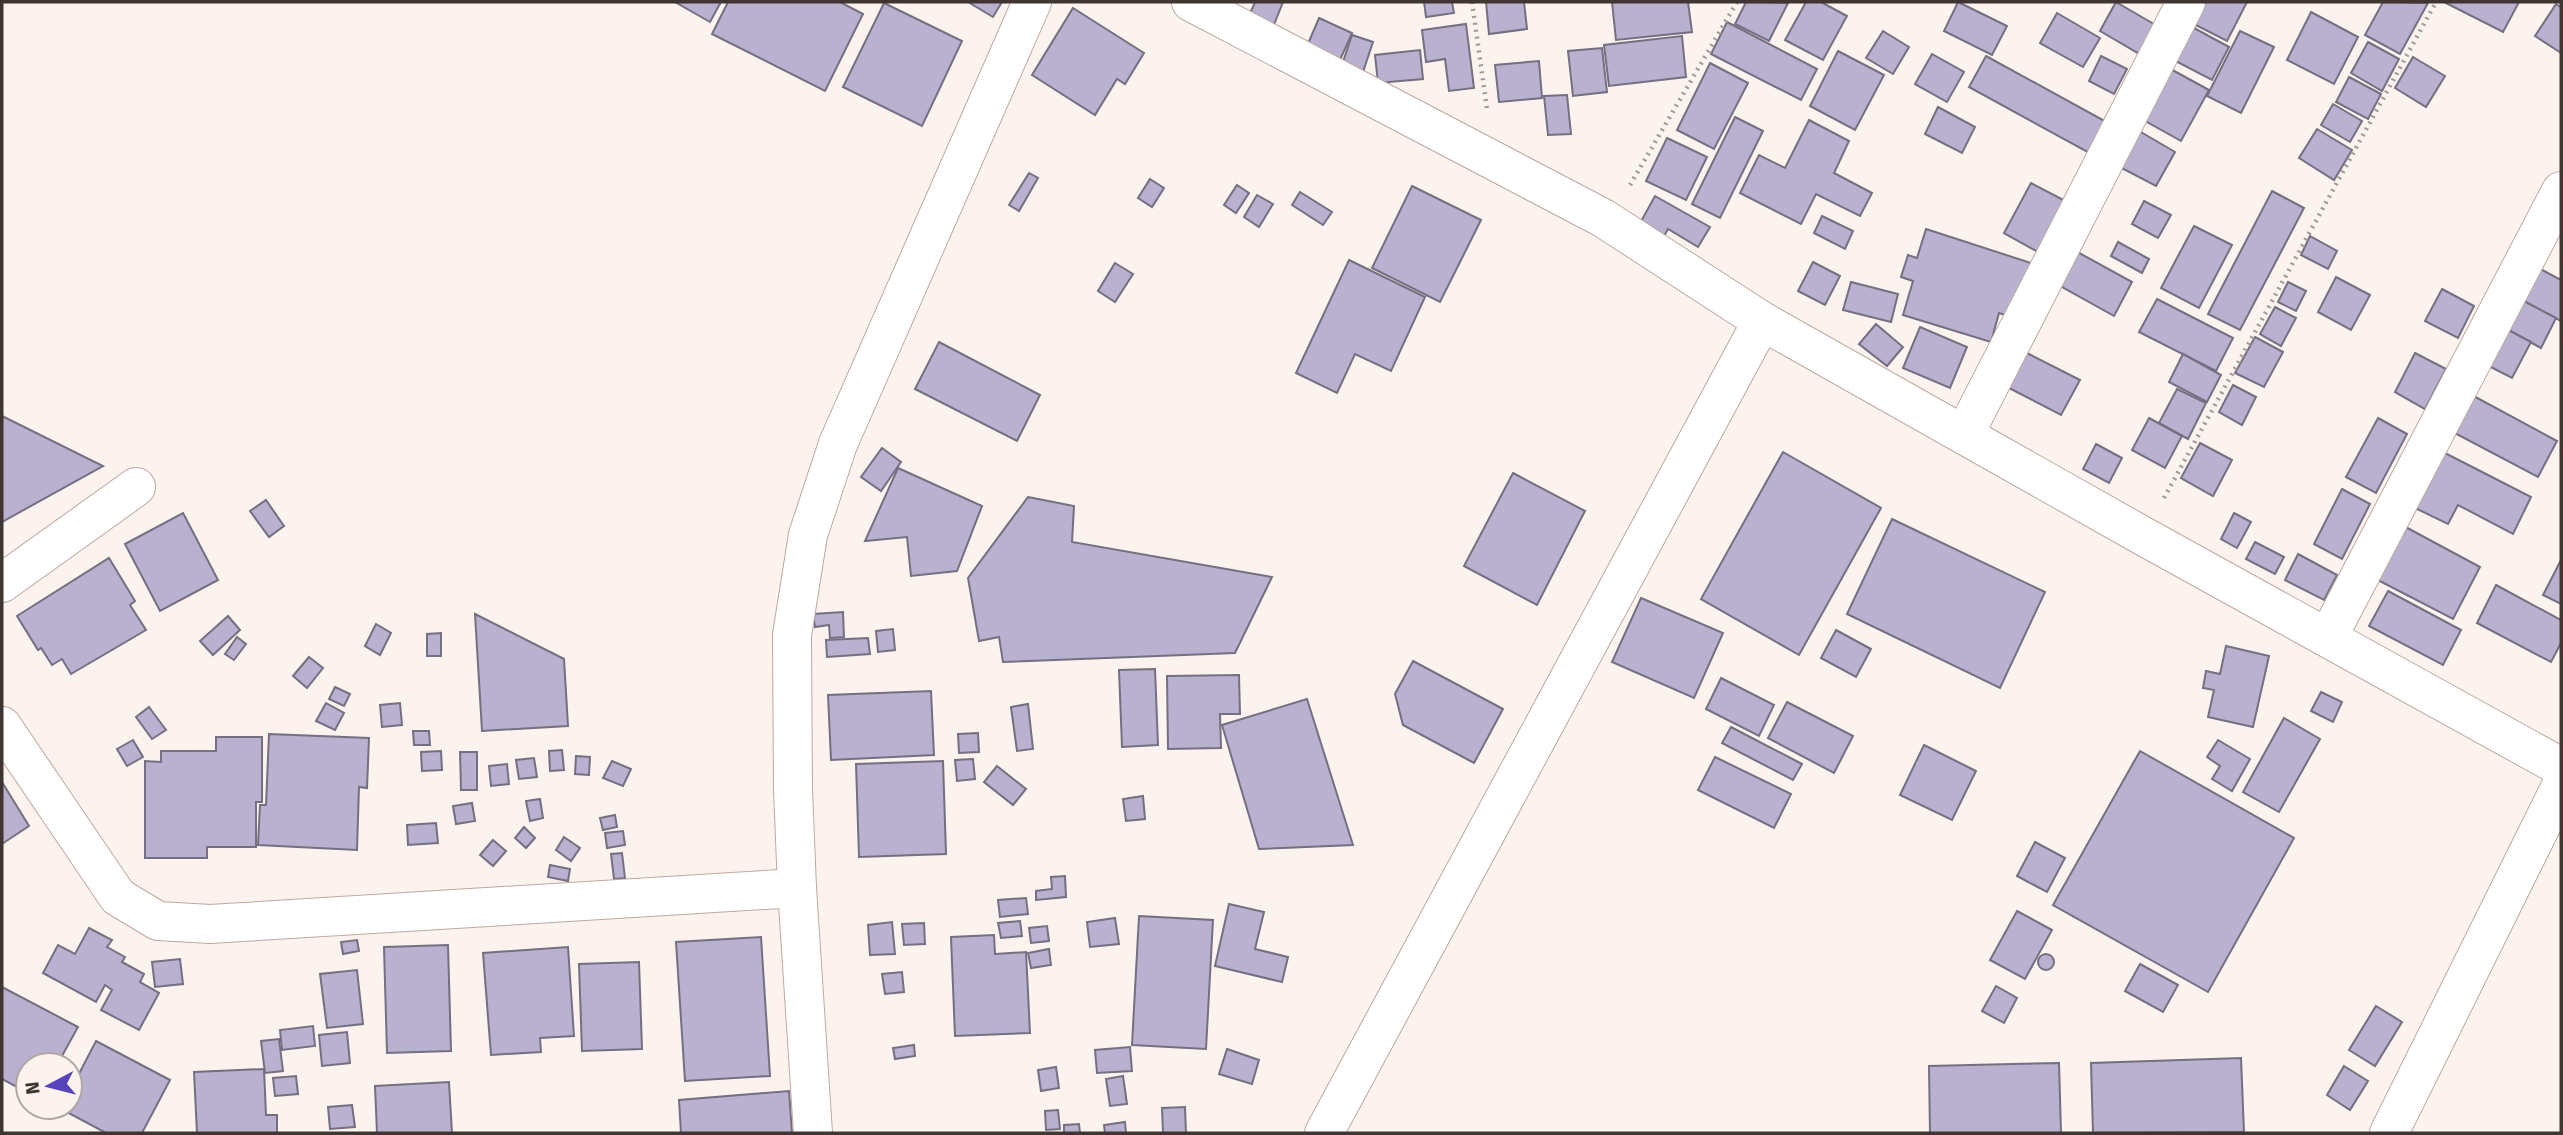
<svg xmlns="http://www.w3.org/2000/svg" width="2563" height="1135" font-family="'Fira Sans',sans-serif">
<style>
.building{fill:#b9b1cf;stroke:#746f81;stroke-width:2}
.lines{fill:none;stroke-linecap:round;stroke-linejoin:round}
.minor-casing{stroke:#bea8a0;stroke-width:40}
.path{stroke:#a29996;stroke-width:4.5;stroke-dasharray:2 5;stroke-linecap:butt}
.minor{stroke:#fff;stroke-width:38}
</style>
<rect width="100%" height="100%" fill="#fcf3ef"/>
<g class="building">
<path d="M675,2H721L710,22Z"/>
<path d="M728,2H840L863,14L825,91L712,34Z"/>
<path d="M968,2H1002L993,17Z"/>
<path d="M1255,2H1283L1271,32L1246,23Z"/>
<path d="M1424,2H1452L1454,13L1426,17Z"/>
<path d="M1486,2H1524L1527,29L1489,34Z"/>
<path d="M1612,2H1688L1692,32L1616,40Z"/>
<path d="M1746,2L1788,3L1769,41L1735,24Z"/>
<path d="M1806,2H1821L1847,16L1823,60L1785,40Z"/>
<path d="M1958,2L2007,26L1992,55L1944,31Z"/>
<path d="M2116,2L2159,27L2143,56L2100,31Z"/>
<path d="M2195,2H2247L2227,41L2186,20Z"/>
<path d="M2383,2L2428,3L2400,54L2365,35Z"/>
<path d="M2444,2H2519L2503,32Z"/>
<path d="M884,3L962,41L922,126L843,87Z"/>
<path d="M2556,4L2561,7V53L2535,36Z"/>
<path d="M1073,8L1144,53L1125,84L1117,79L1095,115L1032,75Z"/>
<path d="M2311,12L2358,37L2334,84L2287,60Z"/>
<path d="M2057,13L2100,38L2083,67L2040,43Z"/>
<path d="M1319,18L1352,33L1337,67L1304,53Z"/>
<path d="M1727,22L1817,69L1801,100L1711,54Z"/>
<path d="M2183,22L2229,47L2212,80L2166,56Z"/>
<path d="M1466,24L1474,88L1449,91L1445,59L1426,62L1422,30Z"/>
<path d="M1883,31L1909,47L1893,74L1866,58Z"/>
<path d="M2240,31L2274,47L2241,113L2207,96Z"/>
<path d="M1352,35L1373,42L1361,78L1340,71Z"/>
<path d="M1682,36L1686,77L1609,86L1604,45Z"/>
<path d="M2368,42L2399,59L2382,91L2351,73Z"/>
<path d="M1602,48L1607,92L1573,96L1568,51Z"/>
<path d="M1420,50L1423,79L1378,83L1375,55Z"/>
<path d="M1838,51L1884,75L1855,130L1810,106Z"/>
<path d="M1932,54L1964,72L1947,102L1915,84Z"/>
<path d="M1986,56L2110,124L2093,155L1969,87Z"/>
<path d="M2101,56L2127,69L2114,94L2089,81Z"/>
<path d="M2413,57L2445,76L2426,107L2395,88Z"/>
<path d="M1539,61L1542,98L1499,102L1495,65Z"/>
<path d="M1710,63L1748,83L1714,149L1677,130Z"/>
<path d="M2167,67L2209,90L2181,141L2140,118Z"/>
<path d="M2349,77L2381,94L2368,119L2336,102Z"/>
<path d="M1567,95L1571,134L1548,135L1544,96Z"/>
<path d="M2333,104L2362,121L2350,142L2321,125Z"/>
<path d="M1938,107L1975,127L1962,153L1925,134Z"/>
<path d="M1735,117L1763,131L1720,218L1692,204Z"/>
<path d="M1809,120L1849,141L1834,173L1872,193L1860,216L1816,194L1801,224L1740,193L1759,155L1785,168Z"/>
<path d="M2134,128L2175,152L2156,186L2114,164Z"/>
<path d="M2317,129L2352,150L2334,180L2299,158Z"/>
<path d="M1667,138L1707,157L1686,200L1646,181Z"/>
<path d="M1029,173L1038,178L1019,211L1009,205Z"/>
<path d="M1150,179L1164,188L1152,207L1138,198Z"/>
<path d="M2031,183L2073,205L2045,256L2004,233Z"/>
<path d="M1237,185L1249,193L1236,213L1224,205Z"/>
<path d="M1412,186L1481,220L1440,302L1372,268Z"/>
<path d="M2272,191L2304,208L2240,330L2208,314Z"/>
<path d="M1300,192L1332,212L1323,225L1292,205Z"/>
<path d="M1257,195L1273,204L1259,227L1244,217Z"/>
<path d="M1655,196L1710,227L1698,247L1668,229L1658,247L1634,234Z"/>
<path d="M2144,201L2171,215L2158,238L2132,224Z"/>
<path d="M1822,216L1853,231L1845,249L1814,233Z"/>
<path d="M2194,226L2232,245L2199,308L2161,288Z"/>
<path d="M1926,229L2037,265L2020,320L1999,313L1991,342L1903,315L1913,281L1901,277L1908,255L1917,258Z"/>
<path d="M2310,236L2337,251L2328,269L2301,255Z"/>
<path d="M2118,242L2149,259L2142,273L2111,256Z"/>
<path d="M2072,249L2132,282L2114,316L2055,283Z"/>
<path d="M1349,260L1425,297L1391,371L1355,354L1337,393L1296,373Z"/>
<path d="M1813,262L1840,276L1825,305L1798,291Z"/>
<path d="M1115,263L1133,274L1115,302L1098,291Z"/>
<path d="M2533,265L2561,280V321L2516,297Z"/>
<path d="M2336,277L2370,295L2351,330L2318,312Z"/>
<path d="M1851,282L1898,294L1891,322L1843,310Z"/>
<path d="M2288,282L2306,291L2296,311L2278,302Z"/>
<path d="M2442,289L2474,306L2458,338L2425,321Z"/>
<path d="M2516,297L2556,318L2541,348L2501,326Z"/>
<path d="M2157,299L2233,338L2216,371L2139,332Z"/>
<path d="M2275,307L2296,318L2281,346L2260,334Z"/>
<path d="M1876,324L1903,347L1887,366L1859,344Z"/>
<path d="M2501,326L2531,342L2512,378L2481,362Z"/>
<path d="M1920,327L1967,347L1950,388L1903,368Z"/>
<path d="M2255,337L2283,352L2264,387L2235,373Z"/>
<path d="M939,342L1040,395L1017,441L915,389Z"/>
<path d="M2027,353L2080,380L2061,415L2009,388Z"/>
<path d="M2415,353L2446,369L2425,409L2395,392Z"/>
<path d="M2183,354L2221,375L2207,402L2169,382Z"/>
<path d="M2233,385L2256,397L2242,425L2219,412Z"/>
<path d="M2177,389L2206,403L2188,439L2159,423Z"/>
<path d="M2468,393L2557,441L2538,477L2449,430Z"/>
<path d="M2,416L103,466L2,522Z"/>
<path d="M2149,418L2182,436L2165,468L2132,450Z"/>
<path d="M2378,418L2407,434L2376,493L2346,477Z"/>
<path d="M2200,443L2232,460L2213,496L2181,478Z"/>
<path d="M2096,444L2122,458L2109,483L2083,469Z"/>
<path d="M882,448L901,462L881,491L861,477Z"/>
<path d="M2441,451L2531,497L2513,534L2458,505L2448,524L2413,507Z"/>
<path d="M1783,452L1881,508L1799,655L1701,599Z"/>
<path d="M898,468L982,506L957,571L911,576L907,537L865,541Z"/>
<path d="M1513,473L1585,511L1537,605L1464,566Z"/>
<path d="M2342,489L2370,504L2342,559L2314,544Z"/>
<path d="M1028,497L1074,506L1072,542L1272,577L1235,653L1003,662L999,637L979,641L968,578Z"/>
<path d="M266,500L284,526L269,537L250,511Z"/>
<path d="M183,513L218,580L160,611L125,544Z"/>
<path d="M2234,513L2251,522L2237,548L2221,539Z"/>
<path d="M1892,519L2045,592L2000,688L1847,614Z"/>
<path d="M2400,524L2480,567L2453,619L2372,577Z"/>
<path d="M2255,542L2284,557L2275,574L2246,559Z"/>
<path d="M2298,554L2337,575L2324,600L2285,580Z"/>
<path d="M109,558L135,601L130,605L146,630L71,674L62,659L52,665L41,648L38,650L17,616Z"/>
<path d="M2561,560V604L2543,595Z"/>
<path d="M2496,585L2561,620V643L2551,662L2477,623Z"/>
<path d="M2388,591L2461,630L2443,665L2369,626Z"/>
<path d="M1641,598L1723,633L1694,698L1612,662Z"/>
<path d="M843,612L844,637L830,638L829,625L815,627L813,614Z"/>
<path d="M475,614L564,659L568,726L482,731Z"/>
<path d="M228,616L240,630L213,655L200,641Z"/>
<path d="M376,624L391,633L380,655L365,646Z"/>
<path d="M893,629L895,650L878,652L876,631Z"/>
<path d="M1836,630L1871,649L1856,677L1821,658Z"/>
<path d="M441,633V656H427V634Z"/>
<path d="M237,637L246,644L234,660L225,654Z"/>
<path d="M868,638L870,654L827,657L826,640Z"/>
<path d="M2226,646L2269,656L2253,727L2208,717L2214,690L2203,688L2206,671L2220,674Z"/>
<path d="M309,657L323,668L307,688L293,676Z"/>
<path d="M1413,661L1503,709L1474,763L1403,725L1395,694Z"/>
<path d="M1155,669L1158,745L1122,747L1119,670Z"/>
<path d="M1239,675L1240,714H1220L1221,748L1168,749L1167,676Z"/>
<path d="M1721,678L1774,705L1759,736L1706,709Z"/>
<path d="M335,687L350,694L344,706L329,699Z"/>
<path d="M931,691L934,755L831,760L828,695Z"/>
<path d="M2321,692L2342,702L2333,722L2311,711Z"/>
<path d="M1307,699L1353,845L1259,849L1222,725Z"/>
<path d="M1787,702L1853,736L1834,773L1768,738Z"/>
<path d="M326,703L344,713L335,730L316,721Z"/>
<path d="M400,703L402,725L382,727L380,705Z"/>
<path d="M1028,704L1033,749L1017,751L1011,707Z"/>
<path d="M149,707L166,730L152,739L136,717Z"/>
<path d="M2284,718L2320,739L2279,812L2243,792Z"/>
<path d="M1731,727L1802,764L1793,780L1722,743Z"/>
<path d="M413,731H429L430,745H414Z"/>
<path d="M978,733L979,752L959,753L958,734Z"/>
<path d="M269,734L369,738L367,788L359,787L357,850L258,845L260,805H266Z"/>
<path d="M216,737H262V802H256V847H207V858H145V761L161,762V751H216Z"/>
<path d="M133,740L143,757L127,766L117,749Z"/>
<path d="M2218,740L2250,759L2232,791L2212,779L2220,766L2207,757Z"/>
<path d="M1924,745L1976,771L1952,820L1900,795Z"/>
<path d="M562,750L564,770L550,771L549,751Z"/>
<path d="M441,751L442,770L422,771L421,752Z"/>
<path d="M2140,751L2294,838L2208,992L2053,905Z"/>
<path d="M460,752H477V790H461Z"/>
<path d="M576,756L590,757L589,775L575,774Z"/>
<path d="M1715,757L1791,794L1774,828L1698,790Z"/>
<path d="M534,758L537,777L519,779L516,760Z"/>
<path d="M973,759L975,779L957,781L955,760Z"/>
<path d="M612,761L631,769L623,786L603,778Z"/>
<path d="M943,761L946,854L859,857L856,764Z"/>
<path d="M507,764L509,784L491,786L489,766Z"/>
<path d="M997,766L1026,789L1013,805L984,782Z"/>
<path d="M2,782L29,826L2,844Z"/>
<path d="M1143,796L1145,819L1126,821L1123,799Z"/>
<path d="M540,799L543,818L530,821L526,801Z"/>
<path d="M472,803L475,821L456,824L453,806Z"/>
<path d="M615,815L617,827L603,830L600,818Z"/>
<path d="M436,823L438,843L408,845L407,825Z"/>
<path d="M524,827L535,838L526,848L515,838Z"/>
<path d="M623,831L625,845L607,848L605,833Z"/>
<path d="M564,837L580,848L571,861L556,850Z"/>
<path d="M493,840L506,851L493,866L480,855Z"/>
<path d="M2035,842L2065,858L2047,892L2017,876Z"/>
<path d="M622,853L625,878L614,879L611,854Z"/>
<path d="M550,865L570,869L568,881L548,877Z"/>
<path d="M1065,876L1066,897L1036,900V891L1052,889L1051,877Z"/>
<path d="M1026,898L1028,914L1000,917L998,900Z"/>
<path d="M1229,904L1264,912L1255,949L1288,957L1282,982L1215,966Z"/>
<path d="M2017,911L2052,930L2025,979L1990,960Z"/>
<path d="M1139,916L1213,920L1206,1049L1132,1045Z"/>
<path d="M1115,918L1119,944L1090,947L1087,922Z"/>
<path d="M1020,921L1022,936L1001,938L998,923Z"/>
<path d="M892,922L895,954L870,955L868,925Z"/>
<path d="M924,923L925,944L904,945L902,924Z"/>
<path d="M1047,926L1049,941L1031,943L1029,928Z"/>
<path d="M89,928L112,940L107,947L125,957L122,962L144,974L140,982L159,993L139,1030L101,1010L112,990L105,985L96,1002L43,973L58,945L75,954Z"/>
<path d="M994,935L995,954L1026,952L1030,1033L955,1036L951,937Z"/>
<path d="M761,937L770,1076L685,1081L676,942Z"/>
<path d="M357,940L359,951L343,954L341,942Z"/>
<path d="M448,945L451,1051L387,1053L384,947Z"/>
<path d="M568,947L574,1036L540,1038L541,1052L491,1055L483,953Z"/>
<path d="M1049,949L1051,965L1031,968L1028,953Z"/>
<circle cx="2046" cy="962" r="8"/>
<path d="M180,959L183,984L155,987L152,962Z"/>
<path d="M639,962L642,1049L582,1051L579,964Z"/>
<path d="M2140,964L2178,985L2163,1012L2125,991Z"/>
<path d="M357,970L363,1024L327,1028L320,974Z"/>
<path d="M902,972L904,992L885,994L882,974Z"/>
<path d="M1996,986L2017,998L2004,1023L1982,1011Z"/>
<path d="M2,987L78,1027L57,1065H28V1093L2,1079Z"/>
<path d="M2376,1006L2402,1022L2375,1066L2349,1050Z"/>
<path d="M313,1026L315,1046L282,1050L280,1030Z"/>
<path d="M347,1032L350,1063L322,1066L319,1035Z"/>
<path d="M279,1039L283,1071L265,1073L261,1041Z"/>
<path d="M96,1041L170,1080L142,1133H106L61,1109L70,1107V1091Z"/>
<path d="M914,1045L915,1056L895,1059L893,1048Z"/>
<path d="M1130,1047L1132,1071L1097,1073L1095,1050Z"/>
<path d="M1227,1049L1259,1060L1252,1084L1219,1074Z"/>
<path d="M2241,1058L2244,1132L2093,1133L2091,1063Z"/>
<path d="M2059,1063L2061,1133H1930L1929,1066Z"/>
<path d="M2344,1066L2368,1081L2350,1110L2327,1095Z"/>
<path d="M1056,1067L1059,1088L1041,1091L1038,1070Z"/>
<path d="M264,1069L266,1115H277V1133H197L194,1072Z"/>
<path d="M296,1076L298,1094L275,1096L273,1078Z"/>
<path d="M1123,1076L1127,1104L1110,1106L1106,1079Z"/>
<path d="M449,1082L452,1133H377L375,1086Z"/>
<path d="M789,1091L792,1133H681L679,1100Z"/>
<path d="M352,1105L355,1127L330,1129L328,1107Z"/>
<path d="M1185,1107L1186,1133H1163L1162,1108Z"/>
<path d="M1058,1110L1060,1129L1046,1130L1045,1111Z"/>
<path d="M1125,1122L1126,1133H1105L1104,1125Z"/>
<path d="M1079,1124L1080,1133H1064V1125Z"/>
</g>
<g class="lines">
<defs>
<g id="minor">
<path d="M1191,2L1603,218L1762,321L2143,536L2561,767"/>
<path d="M1964,435L2186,2"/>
<path d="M2,583L136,487"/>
<path d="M2328,637L2561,191"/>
<path d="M2,726L118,897L158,921L210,924L797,888"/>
<path d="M813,1133L797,888L793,789L792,635L808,535L838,444L1032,2"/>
<path d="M1324,1133L1762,321"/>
<path d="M2389,1133L2561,786"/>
</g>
</defs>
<use href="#minor" class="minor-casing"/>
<g class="path">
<path d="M1472,2L1487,109"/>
<path d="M1630,185L1737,2"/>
<path d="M2164,498L2436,2"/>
</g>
<use href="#minor" class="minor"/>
</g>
<rect width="2563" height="1135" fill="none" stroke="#3f3633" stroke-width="7"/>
<g transform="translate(49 1086) rotate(263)"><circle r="33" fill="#fcf3ef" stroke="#b0a7a4" stroke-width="2"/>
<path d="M0-5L12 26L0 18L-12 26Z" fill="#5744bc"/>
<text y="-10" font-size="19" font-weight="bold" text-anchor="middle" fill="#3f3633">N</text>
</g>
</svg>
